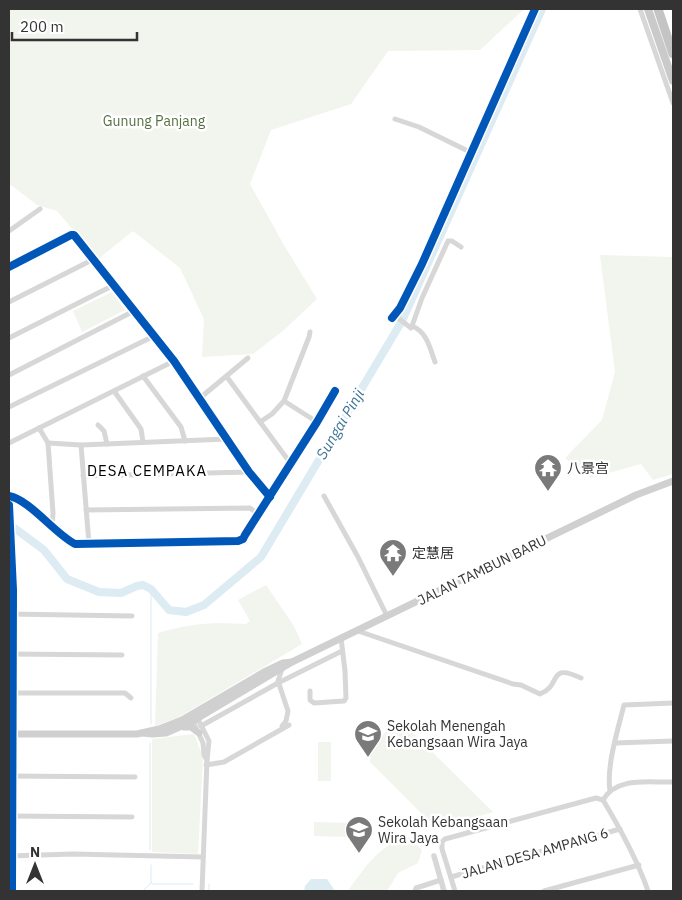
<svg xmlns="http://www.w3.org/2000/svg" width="682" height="900" font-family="'IBM Plex Sans','Noto Sans SC',sans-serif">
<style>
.green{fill:#f1f5ed}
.water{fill:#ddebf3}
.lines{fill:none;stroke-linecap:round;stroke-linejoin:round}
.stream{stroke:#ddebf3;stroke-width:1}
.river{stroke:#ddebf3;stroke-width:8}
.minor{stroke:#d7d7d7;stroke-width:5}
.tertiary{stroke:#d7d7d7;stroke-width:5.5}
.secondary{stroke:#d0d0d0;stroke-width:7}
.primary{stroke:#cacaca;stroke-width:8}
.motorway{stroke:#c4c4c4;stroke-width:9}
.cycleway-casing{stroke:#fff;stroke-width:11}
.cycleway{stroke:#0057b8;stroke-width:8}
.labels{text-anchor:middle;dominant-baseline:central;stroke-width:5;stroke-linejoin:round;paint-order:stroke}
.park-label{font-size:14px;fill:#56703f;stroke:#fff}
.poi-label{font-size:14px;fill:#333;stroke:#fff;text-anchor:start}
.street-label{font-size:14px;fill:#333;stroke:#fff}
.water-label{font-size:15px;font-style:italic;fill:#3f7597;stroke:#fff}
.neighbourhood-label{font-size:15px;letter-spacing:1px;fill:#000;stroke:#fff}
</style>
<rect width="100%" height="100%" fill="#fff"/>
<g class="green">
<path d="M9,9H524L480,50L388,51L351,104L271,130L250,184L285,247L317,299L284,330L253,354L202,357L204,319L180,268L133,231L98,259L57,211L37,205L11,185L9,186Z"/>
<path d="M600,255L673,257V474L653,480L641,464L591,478L565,458L602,420L615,372Z"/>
<path d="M112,292L125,310L82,332L73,311Z"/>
<path d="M266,585L294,626L302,644L179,717L155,726L158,633C190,623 213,622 246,624L250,621L238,600Z"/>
<path d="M392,725L408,728L493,812L437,829L370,762L371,748Z"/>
<path d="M194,734L203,757L198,854L152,852V739Z"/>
<rect x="318" y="742" width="13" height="39"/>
<path d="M314,822L350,823V837L314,836Z"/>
<path d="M409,837L422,850L418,863L398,873L387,891H348C364,869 380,843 409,837Z"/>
</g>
<path class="water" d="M311,879H327L335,891H304L305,886Z"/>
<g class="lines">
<g class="stream">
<path d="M151,724V589"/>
<path d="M150,743V850"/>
<path d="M151,883L153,884H193"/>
<path d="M209,884V891"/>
<path d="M143,891L151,883V865"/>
</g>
<path class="river" d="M9,524L44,550L67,579L99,592L121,593L137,586L143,585L151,589L169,610L186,612L204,605L261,557L402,321L542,9"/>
<g class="minor">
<path d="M640,9L673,103"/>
<path d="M395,119L419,127L472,153"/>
<path d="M9,231L40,209"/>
<path d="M9,267L71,235H74L174,361L249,472L270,497"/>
<path d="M9,302L94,259"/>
<path d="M394,315L411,328L412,326C427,332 430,348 435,362"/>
<path d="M392,318L400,308L422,264L535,9"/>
<path d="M412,326L422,298L448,241H452L461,247"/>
<path d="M9,338L114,285"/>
<path d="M9,375L134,311"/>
<path d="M143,376L181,427L185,441"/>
<path d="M227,377L291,464"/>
<path d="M114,391L141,429L143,442"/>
<path d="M200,398L248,358"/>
<path d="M284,401L317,422"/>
<path d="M9,407L154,336"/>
<path d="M260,422L272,414L284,401L309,337L310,332"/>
<path d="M98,425L104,431L107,444"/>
<path d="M39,428L48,443L53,513L52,527"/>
<path d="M9,443L174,361"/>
<path d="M48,443L81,445L227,439"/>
<path d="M81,445L89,544"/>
<path d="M83,476L249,472"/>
<path d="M9,496C30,500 54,533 75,544L238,541L243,539L245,535L317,422L335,391"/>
<path d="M324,496L358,557L387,616"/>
<path d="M9,505L13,590L12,891"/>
<path d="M86,510L250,508L258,514"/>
<path d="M9,614L132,616"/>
<path d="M358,631L513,684L521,685L540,694C562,686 547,662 581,678"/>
<path d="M9,654L122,655"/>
<path d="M282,669L278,681L288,711L286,721L282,726"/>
<path d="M310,691V700L314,703L344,701L346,698L345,671L341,638"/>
<path d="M9,693H125L131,698"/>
<path d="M198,719L209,741L207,760L202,891"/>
<path d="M193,721L203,743L204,755L207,760"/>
<path d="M201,726L278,683L342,651"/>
<path d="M615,743L673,741"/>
<path d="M206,765L224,762L289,725"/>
<path d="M9,776L135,777"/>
<path d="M610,791C606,767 618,729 624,705L673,703"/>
<path d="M603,800C617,776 649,783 673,782"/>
<path d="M9,816L132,817"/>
<path d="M9,856L73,854L203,857"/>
<path d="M451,877L620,829"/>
<path d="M415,891L416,888L441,880"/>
<path d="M455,891L442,849V842L445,839L596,798L603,800C621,830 637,859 648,891"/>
<path d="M544,891L639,865"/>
</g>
<path class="tertiary" d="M434,856L444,891"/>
<g class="secondary">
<path d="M184,727H191L199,733"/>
<path d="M143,733L152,734L166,733L193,721L292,662L636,495L673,481"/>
<path d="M9,734H137L159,729L182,720L264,672L283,663L292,662"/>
</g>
<path class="primary" d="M648,9L673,81"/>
<path class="motorway" d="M658,9L673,54"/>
<defs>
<g id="cycleway">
<path d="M9,267L71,235H74L174,361L249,472L270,497"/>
<path d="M392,318L400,308L422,264L535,9"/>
<path d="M9,496C30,500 54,533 75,544L238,541L243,539L245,535L317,422L335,391"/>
<path d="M9,505L13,590L12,891"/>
</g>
</defs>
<use href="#cycleway" class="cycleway-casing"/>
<use href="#cycleway" class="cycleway"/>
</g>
<defs>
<symbol id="temple-pin" viewBox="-11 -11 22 30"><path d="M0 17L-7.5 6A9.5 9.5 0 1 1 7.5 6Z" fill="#7a7a7a" stroke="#fff"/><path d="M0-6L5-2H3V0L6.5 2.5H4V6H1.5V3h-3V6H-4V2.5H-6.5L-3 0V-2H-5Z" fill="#fff"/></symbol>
<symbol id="school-pin" viewBox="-11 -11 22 30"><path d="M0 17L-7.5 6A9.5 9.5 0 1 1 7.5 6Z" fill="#7a7a7a" stroke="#fff"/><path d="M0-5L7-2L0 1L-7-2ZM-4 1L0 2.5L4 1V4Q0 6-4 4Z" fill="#fff"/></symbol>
</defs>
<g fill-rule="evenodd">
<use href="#temple-pin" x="532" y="452" width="32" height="43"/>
<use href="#temple-pin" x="377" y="537" width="32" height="43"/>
<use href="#school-pin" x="352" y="718" width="32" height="43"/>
<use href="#school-pin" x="343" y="814" width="32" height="43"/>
</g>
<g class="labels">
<g class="park-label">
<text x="154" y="121">Gunung Panjang</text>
</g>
<g class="poi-label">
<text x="567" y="468">八景宫</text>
<text x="412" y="553">定慧居</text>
<text x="387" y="726">Sekolah Menengah<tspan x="387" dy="16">Kebangsaan Wira Jaya</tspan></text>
<text x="378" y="822">Sekolah Kebangsaan<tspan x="378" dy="16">Wira Jaya</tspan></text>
</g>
<g class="street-label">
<text transform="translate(482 570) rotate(-26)">JALAN TAMBUN BARU</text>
<text transform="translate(535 853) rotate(-16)">JALAN DESA AMPANG 6</text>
</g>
<g class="water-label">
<text transform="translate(340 424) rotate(-59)">Sungai Pinji</text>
</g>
<g class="neighbourhood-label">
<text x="147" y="470">DESA CEMPAKA</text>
</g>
</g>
<rect width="682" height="900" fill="none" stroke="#333333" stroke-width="20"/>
<g transform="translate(35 865)" stroke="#ffffff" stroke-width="4" paint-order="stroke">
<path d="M0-4L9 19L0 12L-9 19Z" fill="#333333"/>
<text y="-8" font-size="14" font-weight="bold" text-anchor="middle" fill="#333333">N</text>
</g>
<path d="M12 32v8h125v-8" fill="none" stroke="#333333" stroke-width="2.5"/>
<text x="20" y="32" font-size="15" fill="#333333" stroke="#ffffff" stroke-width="4" paint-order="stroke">200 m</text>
</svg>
